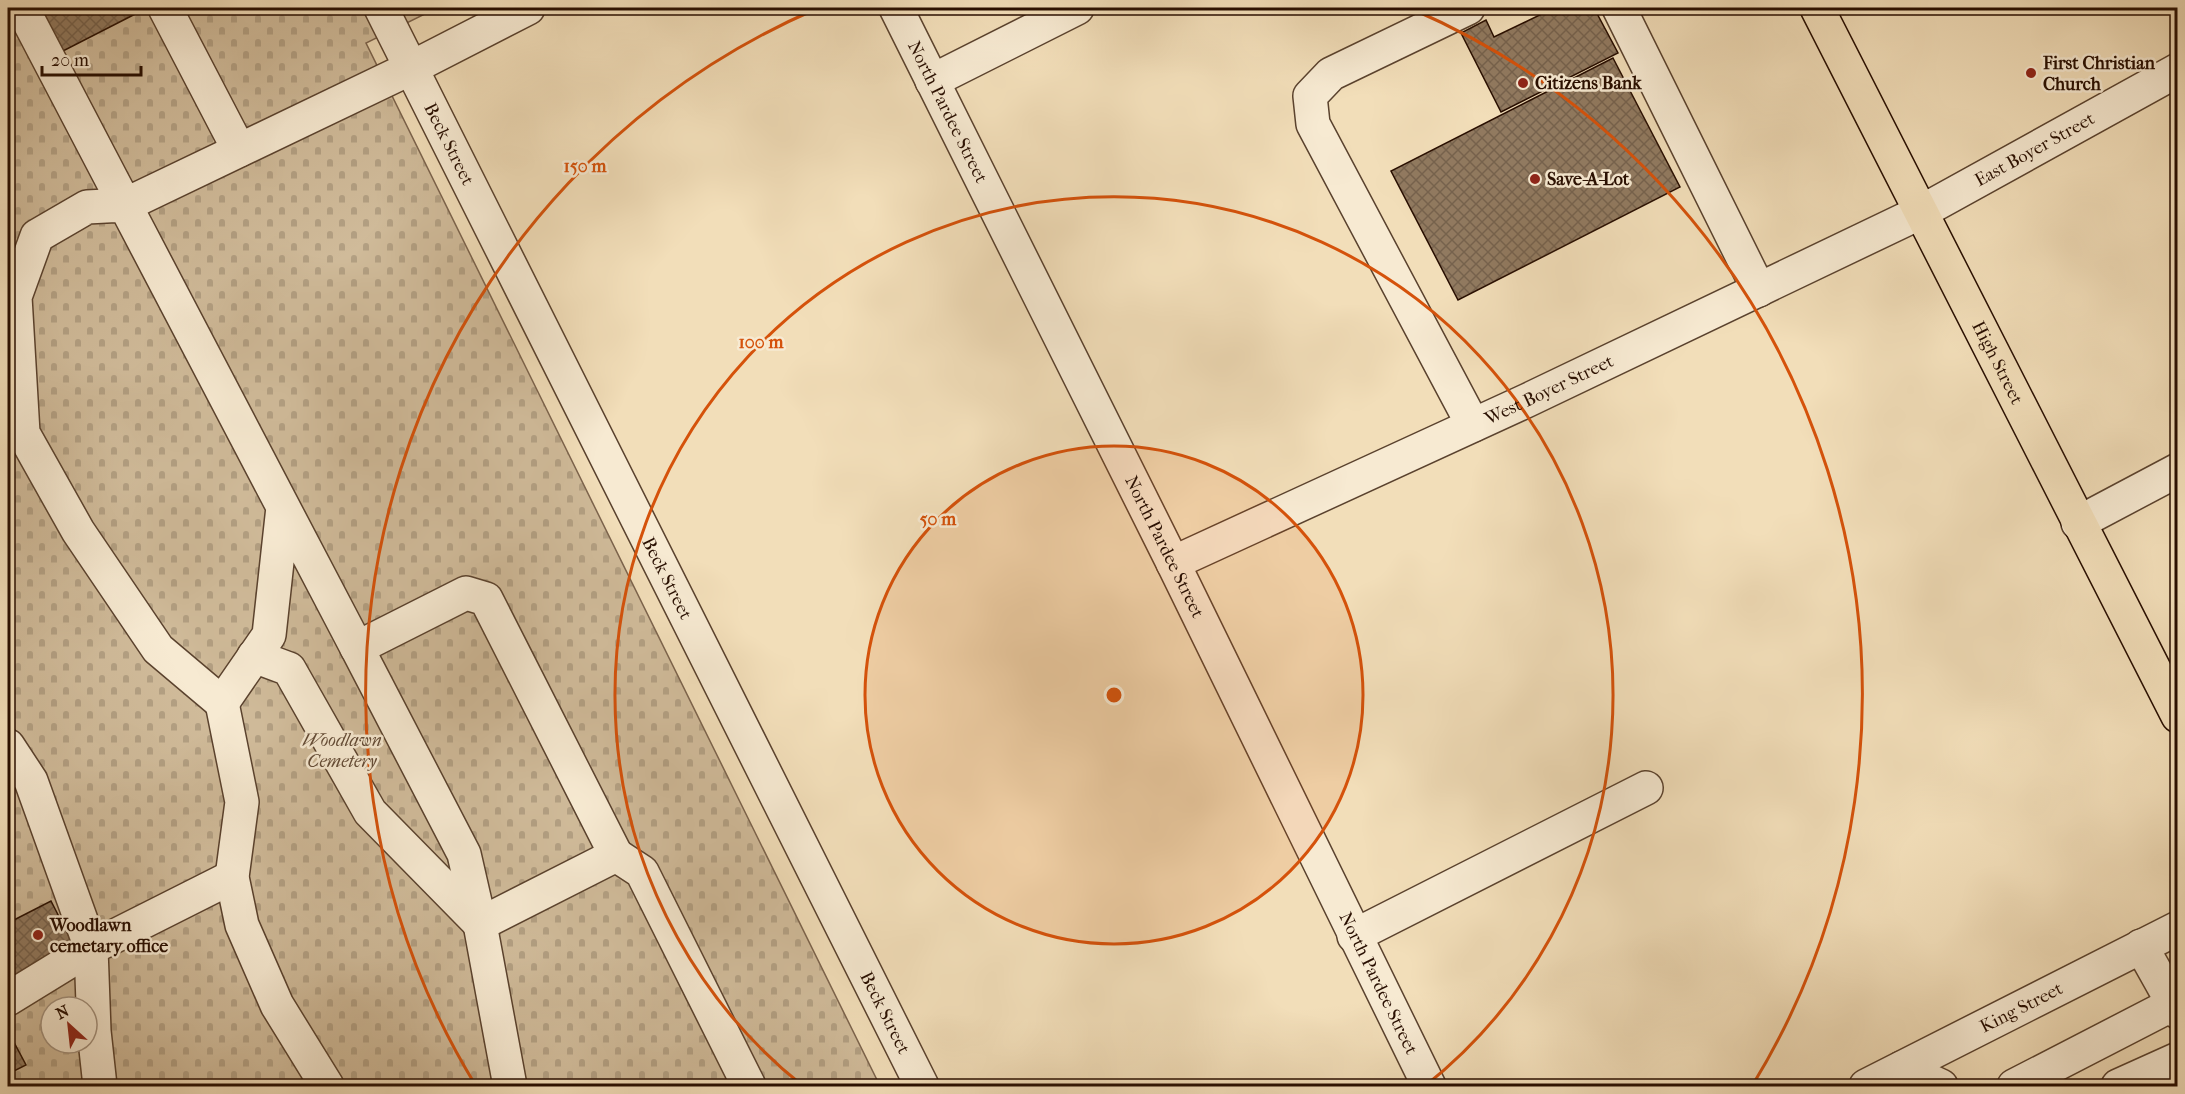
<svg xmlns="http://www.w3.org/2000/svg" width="2185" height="1094" font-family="'IM FELL French Canon',serif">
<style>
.cemetery{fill:url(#cemetery-stones);stroke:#7c644d;stroke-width:1.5;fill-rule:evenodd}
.building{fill:url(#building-cross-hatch);stroke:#280e00;stroke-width:1.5}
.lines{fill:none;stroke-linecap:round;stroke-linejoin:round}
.minor-casing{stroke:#5a422e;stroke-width:36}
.major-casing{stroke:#280e00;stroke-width:36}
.minor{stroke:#f7ead2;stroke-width:33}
.major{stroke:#f2deb9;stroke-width:33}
.ring{fill:none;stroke:#d5520b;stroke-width:3}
.poi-dot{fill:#8f2418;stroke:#f7ead2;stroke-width:2}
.labels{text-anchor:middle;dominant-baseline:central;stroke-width:5;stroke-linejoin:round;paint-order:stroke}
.poi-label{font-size:18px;font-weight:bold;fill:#280e00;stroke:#f7ead2;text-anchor:start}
.street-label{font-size:18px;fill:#280e00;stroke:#f7ead2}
.park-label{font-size:18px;font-style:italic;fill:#634b36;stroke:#f7ead2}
.centre{fill:#d5520b;stroke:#f7ead2;stroke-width:3}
.ring-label{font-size:18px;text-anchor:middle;font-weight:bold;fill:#d5520b;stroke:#f7ead2;stroke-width:5;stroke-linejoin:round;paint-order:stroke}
</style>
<defs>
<pattern id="cemetery-stones" width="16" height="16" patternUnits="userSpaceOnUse" patternTransform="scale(1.5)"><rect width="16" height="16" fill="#d0bb9a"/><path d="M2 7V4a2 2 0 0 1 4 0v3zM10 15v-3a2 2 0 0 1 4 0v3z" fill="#b3a083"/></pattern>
<pattern id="building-cross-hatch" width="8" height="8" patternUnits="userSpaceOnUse" patternTransform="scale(1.5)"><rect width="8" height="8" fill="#917a60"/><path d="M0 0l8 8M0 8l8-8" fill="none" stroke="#76624d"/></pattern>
</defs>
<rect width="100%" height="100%" fill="#f2deb9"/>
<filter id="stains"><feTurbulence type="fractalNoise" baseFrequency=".00333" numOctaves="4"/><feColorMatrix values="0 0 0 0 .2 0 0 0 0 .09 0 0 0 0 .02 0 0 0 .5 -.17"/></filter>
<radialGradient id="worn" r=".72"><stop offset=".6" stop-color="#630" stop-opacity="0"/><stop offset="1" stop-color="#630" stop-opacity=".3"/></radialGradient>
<path class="cemetery" d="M8,8H429L431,11L366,43L880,1086H8ZM51,1007H87V1043H51Z"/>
<g class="building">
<path d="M41,8H147L63,51Z"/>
<path d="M1541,8H1594L1618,53L1501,112L1461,33L1486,20L1494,37L1544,13Z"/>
<path d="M1613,58L1680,187L1458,300L1391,171Z"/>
<path d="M51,901L75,948L13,980L8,969V923Z"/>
<path d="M8,1031L26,1065L8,1074Z"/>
</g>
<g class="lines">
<defs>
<g id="minor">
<path d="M22,8L125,205L413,67L528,8"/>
<path d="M165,8L239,150"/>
<path id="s1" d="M381,8L922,1086"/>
<path id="s2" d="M896,8L1173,563L1429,1086"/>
<path d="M1468,8L1331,74L1310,96L1313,124L1473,425"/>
<path d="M1619,8L1759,290"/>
<path d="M932,81L1077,8"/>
<path d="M283,507L269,635L222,703L158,649L78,531L23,433L15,297L37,236L87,207L125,205L357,648"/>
<path d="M2078,523L2178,470"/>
<path id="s3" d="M1173,563L1528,400L1921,212L2178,70"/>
<path d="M254,656L289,669L370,812L480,924"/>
<path d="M222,703L242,802L232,877L242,925L277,1005L327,1086"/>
<path d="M8,746L31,781L91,948L8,999"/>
<path d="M480,924L464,854L357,648L466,593L486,599L616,855"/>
<path d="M1354,936L1646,788"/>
<path d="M2141,946L2178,1012"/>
<path d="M1902,1068L1941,1086"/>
<path d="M100,1086L94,1031L91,948L232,877"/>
<path d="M510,1086L480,924L616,855L642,872L749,1086"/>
<path id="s4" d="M1866,1086L2178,928"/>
<path d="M2014,1086L2173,1004"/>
<path d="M2118,1086L2178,1059"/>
</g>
<g id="major">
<path id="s5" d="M1817,8L2178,716"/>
</g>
</defs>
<use href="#minor" class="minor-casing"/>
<use href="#major" class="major-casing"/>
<use href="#minor" class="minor"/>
<use href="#major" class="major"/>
</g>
<circle cx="1114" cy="695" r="249" fill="#d5520b" fill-opacity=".12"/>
<g class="ring">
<circle cx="1114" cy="695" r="249"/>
<path d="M803 1086A499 499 0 1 1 1425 1086"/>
<path d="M476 1086A748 748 0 0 1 816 9M1412 9A748 748 0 0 1 1752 1086"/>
</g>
<g class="poi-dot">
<circle cx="2031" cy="73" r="6"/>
<circle cx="1523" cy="83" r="6"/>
<circle cx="1535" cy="179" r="6"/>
<circle cx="38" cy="935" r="6"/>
</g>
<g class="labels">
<g class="poi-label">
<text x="2043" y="63">First Christian<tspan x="2043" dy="21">Church</tspan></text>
<text x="1535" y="83">Citizens Bank</text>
<text x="1547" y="179">Save-A-Lot</text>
<text x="50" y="925">Woodlawn<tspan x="50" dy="21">cemetary office</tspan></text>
</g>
<g class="street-label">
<text stroke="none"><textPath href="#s2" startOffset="116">North Pardee Street</textPath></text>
<text stroke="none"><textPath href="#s1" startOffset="152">Beck Street</textPath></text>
<text stroke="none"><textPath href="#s3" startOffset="956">East Boyer Street</textPath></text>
<text stroke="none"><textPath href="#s5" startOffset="398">High Street</textPath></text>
<text stroke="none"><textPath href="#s3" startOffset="414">West Boyer Street</textPath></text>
<text stroke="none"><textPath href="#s2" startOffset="602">North Pardee Street</textPath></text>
<text stroke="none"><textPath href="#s1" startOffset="638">Beck Street</textPath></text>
<text stroke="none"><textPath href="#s2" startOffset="1088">North Pardee Street</textPath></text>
<text stroke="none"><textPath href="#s4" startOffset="174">King Street</textPath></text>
<text stroke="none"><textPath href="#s1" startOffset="1124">Beck Street</textPath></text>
</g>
<g class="park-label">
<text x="342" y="740">Woodlawn<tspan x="342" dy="21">Cemetery</tspan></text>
</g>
</g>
<circle cx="1114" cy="695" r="9" class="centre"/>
<g class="ring-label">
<text x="585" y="172">150 m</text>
<text x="761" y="348">100 m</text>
<text x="938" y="525">50 m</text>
</g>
<rect width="2185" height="1094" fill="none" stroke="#f2deb9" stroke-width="30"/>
<rect x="9" y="9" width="2167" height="1076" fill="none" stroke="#280e00" stroke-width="3"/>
<rect x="15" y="15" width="2155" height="1064" fill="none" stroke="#280e00" stroke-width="1.5"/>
<g transform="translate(69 1025) rotate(333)"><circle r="28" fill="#f7ead2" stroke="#a4927e" stroke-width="1.5"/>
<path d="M0-4.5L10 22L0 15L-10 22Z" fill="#8f2418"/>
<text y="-9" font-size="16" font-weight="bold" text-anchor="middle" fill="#280e00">N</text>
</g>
<path d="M42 66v9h99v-9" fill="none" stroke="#280e00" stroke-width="3"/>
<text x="51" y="66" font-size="18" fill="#280e00" stroke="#f7ead2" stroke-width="4.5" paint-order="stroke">20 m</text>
<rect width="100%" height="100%" filter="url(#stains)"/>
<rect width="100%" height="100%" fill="url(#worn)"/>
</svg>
